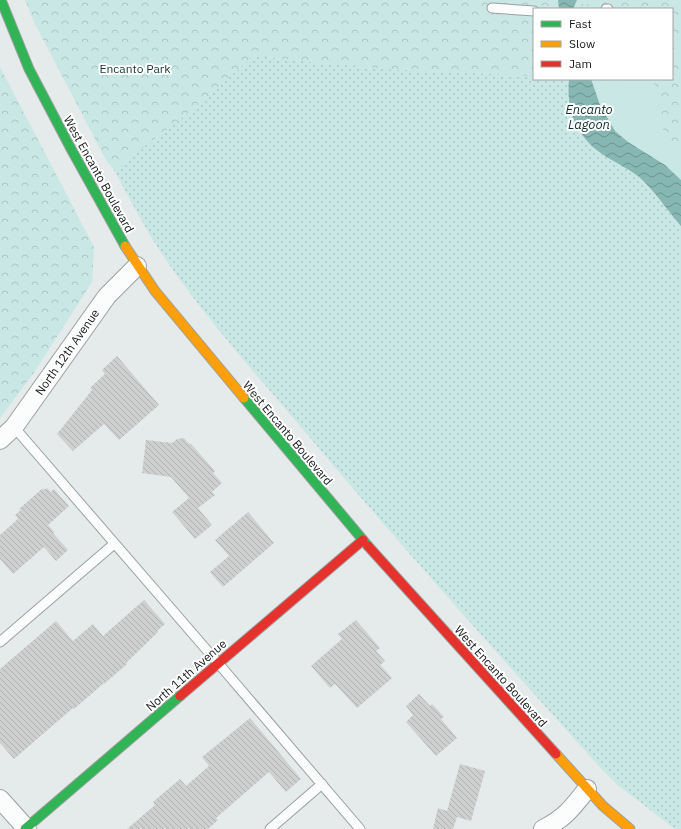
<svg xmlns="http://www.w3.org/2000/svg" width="681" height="829" font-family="'IBM Plex Sans',sans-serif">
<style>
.grass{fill:url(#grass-dots)}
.park{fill:url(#park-crowns)}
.garden{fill:#c8e7e5}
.water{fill:url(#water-waves)}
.building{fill:url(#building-back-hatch)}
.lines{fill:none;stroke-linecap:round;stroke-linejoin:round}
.lane-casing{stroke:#9da0a0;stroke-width:11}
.street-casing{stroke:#9da0a0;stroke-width:20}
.fast-casing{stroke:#9da0a0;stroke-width:11}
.slow-casing{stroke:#9da0a0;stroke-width:11}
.jam-casing{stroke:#9da0a0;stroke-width:11}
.lane{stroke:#fbfcfc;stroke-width:9}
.street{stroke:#fbfcfc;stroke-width:18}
.fast{stroke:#30b455;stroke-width:9}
.slow{stroke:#ff9f0a;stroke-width:9}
.jam{stroke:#e5322d;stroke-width:9}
.labels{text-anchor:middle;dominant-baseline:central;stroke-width:4;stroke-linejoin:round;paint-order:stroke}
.park-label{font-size:12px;fill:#163735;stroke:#fff}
.street-label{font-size:12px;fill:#171a19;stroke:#fff}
.water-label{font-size:13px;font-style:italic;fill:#103230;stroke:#fff}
</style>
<defs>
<pattern id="grass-dots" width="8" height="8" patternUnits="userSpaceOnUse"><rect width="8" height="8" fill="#c8e7e5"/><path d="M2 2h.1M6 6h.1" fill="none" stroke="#abc6c4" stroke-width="1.8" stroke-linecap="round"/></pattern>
<pattern id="park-crowns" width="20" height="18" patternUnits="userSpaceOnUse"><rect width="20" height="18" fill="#c8e7e5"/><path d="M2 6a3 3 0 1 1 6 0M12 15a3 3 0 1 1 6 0" fill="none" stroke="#abc6c4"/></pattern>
<pattern id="water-waves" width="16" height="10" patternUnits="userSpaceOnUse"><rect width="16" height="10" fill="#87b7b3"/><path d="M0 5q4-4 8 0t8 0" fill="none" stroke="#6d9491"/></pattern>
<pattern id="building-back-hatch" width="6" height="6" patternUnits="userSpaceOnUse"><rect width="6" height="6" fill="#ced0d0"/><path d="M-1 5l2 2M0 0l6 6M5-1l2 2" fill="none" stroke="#b0b2b2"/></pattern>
</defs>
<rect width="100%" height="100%" fill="#e5eaea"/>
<path class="grass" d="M253,56L385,69L534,76V79H569C566,110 576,136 602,154C614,162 628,168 639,177C655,191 667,210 681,226V829H675L619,786L598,765C505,662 412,558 322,452C269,388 211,326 164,257C145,229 130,199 114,170L201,103Z"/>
<g class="park">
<path d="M25,0H681V226C667,210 655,191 639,177C628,168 614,162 602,154C576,136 566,110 569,79H672V9H534V76L385,69L253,56L201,103L114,170L106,160L35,24Z"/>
<path d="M0,67L94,247L92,282L35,371L0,418Z"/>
</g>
<g class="garden">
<path d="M577,0H594L589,4H575Z"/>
<path d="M681,38V55H672V52Z"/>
<path d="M591,79H608V82L623,84L624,79H653L664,134L668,141L681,150V180L665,165L628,142L615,131L600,105Z"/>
</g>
<g class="water">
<path d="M558,0H577L573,9H559Z"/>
<path d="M569,79H591L600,105L615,131L628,142L665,165L681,180V226C667,210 655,191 639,177C628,168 614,162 602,154C576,136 566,110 569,79Z"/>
</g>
<g class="building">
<path d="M117,356L159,405L119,440L104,424L73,451L57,434L92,390L90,388L105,374L102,370Z"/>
<path d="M184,438L188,443L191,444L215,471L213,473L222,483L212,492L215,495L198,508L212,525L195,539L172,512L189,498L171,477L142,473L146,440L172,443L177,439Z"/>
<path d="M43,488L44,490L47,488L51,492L54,489L69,506L48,525L54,532L53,533L68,550L56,561L44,547L13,574L0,559V535L18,519L15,515L21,510L19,509Z"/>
<path d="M248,512L274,543L223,587L210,572L229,556L215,540Z"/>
<path d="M144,600L165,624L157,631L158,632L126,663L127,664L104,684V683L74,709L73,708L14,759L0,743V669L56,621L73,641L93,624L103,636Z"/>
<path d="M356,620L380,648L376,651L385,661L380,665L392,678L357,708L335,684L330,688L311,666L342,639L338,634Z"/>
<path d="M419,694L430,706L432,704L444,717L441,719L457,738L436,756L406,722L413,715L406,706Z"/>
<path d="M250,718L301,779L286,792L269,772L216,818L218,820L208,829H127L155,805L153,802L180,779L186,786L209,766L202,757Z"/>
<path d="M460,764L485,771L471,821L457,817L453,829H433L438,808L447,811Z"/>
</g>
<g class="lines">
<defs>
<g id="lane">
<path d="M492,8L534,11"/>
<path d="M606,9H608"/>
<path d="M14,427L218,663L360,829"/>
<path d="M0,642L114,544"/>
<path d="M270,829L322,784"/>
</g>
<g id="street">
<path d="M0,440L14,427L107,296L137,266"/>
<path d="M0,799L27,829"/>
<path d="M543,829C564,819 573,807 587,789"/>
</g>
<g id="fast">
<path d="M1,0L29,69L70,147L125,246"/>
<path d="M244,398L368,546"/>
<path d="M25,829L180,696"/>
</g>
<g id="slow">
<path d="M125,246L155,291L244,398"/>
<path d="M556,754L603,806L630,829"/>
</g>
<g id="jam">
<path d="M368,546L556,754"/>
<path d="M180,696L363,540"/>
</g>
</defs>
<use href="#lane" class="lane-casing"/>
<use href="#street" class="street-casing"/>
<use href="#fast" class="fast-casing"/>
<use href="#slow" class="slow-casing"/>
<use href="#jam" class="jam-casing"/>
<use href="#lane" class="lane"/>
<use href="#street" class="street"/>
<use href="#fast" class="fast"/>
<use href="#slow" class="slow"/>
<use href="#jam" class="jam"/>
</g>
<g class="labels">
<g class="park-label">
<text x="135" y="68">Encanto Park</text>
</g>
<g class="street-label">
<text transform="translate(99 174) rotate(61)">West Encanto Boulevard</text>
<text transform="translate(67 352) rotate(-55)">North 12th Avenue</text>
<text transform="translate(288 433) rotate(50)">West Encanto Boulevard</text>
<text transform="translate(186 675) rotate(-41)">North 11th Avenue</text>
<text transform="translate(501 676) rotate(48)">West Encanto Boulevard</text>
</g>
<g class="water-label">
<text x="589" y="109">Encanto<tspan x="589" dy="15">Lagoon</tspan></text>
</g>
</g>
<rect x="533" y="8" width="140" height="72" fill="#ffffff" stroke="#a2a3a3"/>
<rect x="541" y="21" width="20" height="6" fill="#30b455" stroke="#a2a3a3"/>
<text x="569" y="28" font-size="12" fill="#171a19">Fast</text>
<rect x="541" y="41" width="20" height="6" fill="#ff9f0a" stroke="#a2a3a3"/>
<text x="569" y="48" font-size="12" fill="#171a19">Slow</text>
<rect x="541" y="61" width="20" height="6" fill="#e5322d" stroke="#a2a3a3"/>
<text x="569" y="68" font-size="12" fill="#171a19">Jam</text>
</svg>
